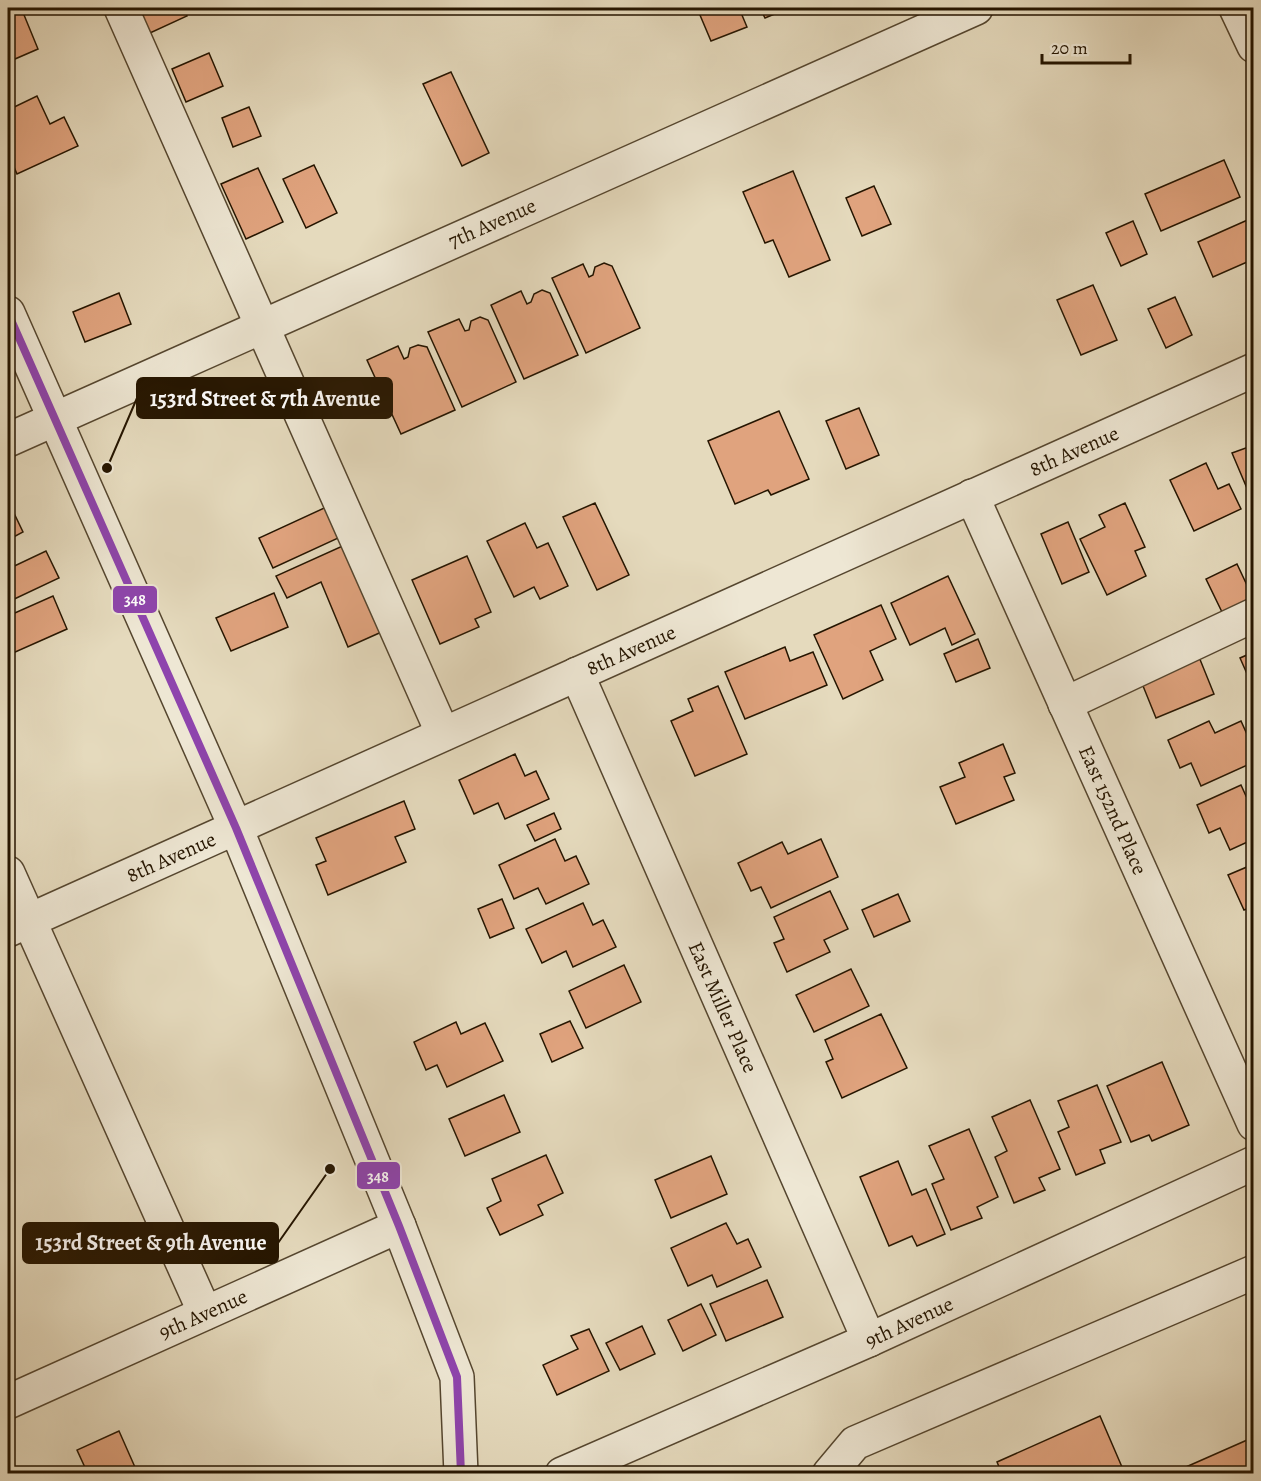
<svg xmlns="http://www.w3.org/2000/svg" width="1261" height="1481" font-family="Alegreya,serif">
<style>
.building{fill:#e0a37e;stroke:#251500;stroke-width:1.5}
.lines{fill:none;stroke-linecap:round;stroke-linejoin:round}
.minor-casing{stroke:#55462f;stroke-width:36}
.minor{stroke:#eee7d4;stroke-width:33}
.bus-1-casing{stroke:#eee7d4;stroke-width:12}
.bus-1{stroke:#8e44ad;stroke-width:8}
.labels{text-anchor:middle;dominant-baseline:central;stroke-width:6;stroke-linejoin:round;paint-order:stroke}
.street-label{font-size:21px;fill:#251500;stroke:#eee7d4}
.leader{fill:none;stroke:#251500;stroke-width:2}
.callout-dot{fill:#251500;stroke:#eee7d4;stroke-width:2}
.callout{fill:#251500;stroke:#251500;stroke-width:2}
.callout-label{font-size:22px;text-anchor:middle;font-weight:bold;fill:#fff}
.line-badge{stroke:#eee7d4;stroke-width:2}
.badge-label{font-size:16px;text-anchor:middle;font-weight:bold;fill:#fff}
</style>
<rect width="100%" height="100%" fill="#e5dabd"/>
<filter id="stains"><feTurbulence type="fractalNoise" baseFrequency=".00333" numOctaves="4"/><feColorMatrix values="0 0 0 0 .2 0 0 0 0 .09 0 0 0 0 .02 0 0 0 .5 -.17"/></filter>
<radialGradient id="worn" r=".72"><stop offset=".6" stop-color="#630" stop-opacity="0"/><stop offset="1" stop-color="#630" stop-opacity=".3"/></radialGradient>
<g class="building">
<path d="M139,8H183L187,16L150,33Z"/>
<path d="M697,8H739L747,27L711,41Z"/>
<path d="M760,8H789L765,18Z"/>
<path d="M22,10L38,49L8,62V16Z"/>
<path d="M209,53L223,86L186,102L172,69Z"/>
<path d="M451,72L489,153L462,166L423,84Z"/>
<path d="M37,96L50,124L64,117L78,146L17,174L8,153V141L14,138L8,124V110Z"/>
<path d="M249,107L261,136L233,147L222,118Z"/>
<path d="M1224,160L1240,197L1161,231L1145,194Z"/>
<path d="M314,165L337,213L306,228L283,179Z"/>
<path d="M258,168L283,222L246,239L221,184Z"/>
<path d="M793,171L830,260L789,277L773,240L765,243L743,192Z"/>
<path d="M874,186L891,224L862,236L846,198Z"/>
<path d="M1252,218L1254,222V259L1213,277L1198,242Z"/>
<path d="M1133,221L1147,254L1121,266L1106,233Z"/>
<path d="M604,263L612,266L640,328L586,353L552,278L583,264L589,277L593,275L595,267Z"/>
<path d="M1093,285L1117,340L1081,355L1057,300Z"/>
<path d="M542,290L550,293L578,355L524,379L491,305L521,291L527,304L531,302L534,294Z"/>
<path d="M119,293L131,324L85,342L73,312Z"/>
<path d="M1175,297L1192,335L1166,348L1148,309Z"/>
<path d="M480,317L488,320L516,382L462,407L428,332L459,319L465,331L469,330L471,321Z"/>
<path d="M418,345L427,347L455,410L401,434L367,360L398,346L404,359L408,357L410,348Z"/>
<path d="M859,408L879,455L846,469L826,421Z"/>
<path d="M779,411L809,479L771,495L768,490L735,504L708,441Z"/>
<path d="M1254,445V491L1249,493L1232,453Z"/>
<path d="M1206,463L1218,489L1229,484L1241,509L1194,531L1170,480Z"/>
<path d="M595,503L629,575L597,590L563,517Z"/>
<path d="M1125,503L1145,547L1135,551L1146,576L1107,595L1080,539L1105,527L1099,515Z"/>
<path d="M333,504L347,534L273,568L259,538Z"/>
<path d="M12,509L23,532L8,540V511Z"/>
<path d="M1068,522L1089,572L1062,584L1041,534Z"/>
<path d="M525,523L537,548L548,543L568,586L540,599L534,587L514,597L487,541Z"/>
<path d="M347,544L386,630L348,647L321,582L287,598L276,576Z"/>
<path d="M46,551L59,578L8,602V569Z"/>
<path d="M467,556L491,612L475,619L479,627L440,644L412,580Z"/>
<path d="M1237,564L1253,598L1222,612L1206,579Z"/>
<path d="M948,576L975,634L952,645L945,628L910,645L891,603Z"/>
<path d="M274,593L288,627L231,651L216,618Z"/>
<path d="M53,596L67,629L13,653L8,639V616Z"/>
<path d="M881,605L896,639L870,651L883,680L843,699L814,635Z"/>
<path d="M978,639L990,668L956,682L944,654Z"/>
<path d="M785,647L790,661L813,652L827,685L745,719L725,672Z"/>
<path d="M1254,652V685H1252L1240,658Z"/>
<path d="M1199,657L1214,694L1156,718L1141,681Z"/>
<path d="M718,686L747,754L695,776L671,721L693,711L688,699Z"/>
<path d="M1209,721L1215,733L1241,721L1254,750V762L1201,786L1191,763L1180,768L1168,740Z"/>
<path d="M1003,744L1015,773L1004,777L1014,800L956,824L940,787L965,777L959,763Z"/>
<path d="M515,754L525,776L536,771L549,799L505,819L498,803L474,814L459,780Z"/>
<path d="M1241,785L1246,796L1254,793V839L1230,850L1220,828L1209,833L1197,805Z"/>
<path d="M404,801L415,829L395,837L406,862L328,895L316,865L326,861L316,838Z"/>
<path d="M554,813L561,829L535,841L527,825Z"/>
<path d="M555,839L565,861L576,856L589,884L546,904L538,888L514,899L499,865Z"/>
<path d="M821,839L838,877L771,908L761,887L751,891L738,863L782,842L788,854Z"/>
<path d="M1254,864V906L1244,910L1228,875Z"/>
<path d="M830,891L848,929L824,940L830,952L787,972L774,943L784,939L774,917Z"/>
<path d="M898,894L910,921L874,937L862,910Z"/>
<path d="M502,899L514,928L490,938L478,909Z"/>
<path d="M583,903L593,925L603,920L616,947L573,967L566,951L542,963L526,929Z"/>
<path d="M624,965L641,1002L586,1028L569,991Z"/>
<path d="M851,969L869,1006L814,1032L796,995Z"/>
<path d="M881,1014L907,1068L842,1098L826,1062L833,1059L825,1040Z"/>
<path d="M570,1021L583,1048L552,1062L540,1034Z"/>
<path d="M456,1022L461,1034L485,1023L503,1061L447,1087L437,1065L426,1070L414,1042Z"/>
<path d="M1162,1062L1189,1125L1152,1141L1149,1135L1131,1142L1107,1086Z"/>
<path d="M1097,1085L1121,1142L1100,1150L1105,1163L1076,1175L1058,1132L1069,1127L1058,1101Z"/>
<path d="M504,1095L520,1132L465,1156L449,1119Z"/>
<path d="M1030,1100L1060,1169L1039,1178L1045,1190L1014,1203L995,1157L1007,1151L992,1117Z"/>
<path d="M969,1129L998,1197L977,1207L982,1218L951,1230L932,1184L944,1179L929,1146Z"/>
<path d="M546,1155L563,1193L538,1205L543,1215L500,1235L487,1208L501,1201L492,1179Z"/>
<path d="M711,1156L727,1194L671,1218L655,1180Z"/>
<path d="M898,1161L912,1195L926,1189L945,1234L917,1246L912,1236L889,1246L860,1177Z"/>
<path d="M726,1223L737,1244L748,1239L761,1267L717,1287L712,1275L688,1286L671,1248Z"/>
<path d="M767,1280L783,1317L726,1341L710,1304Z"/>
<path d="M701,1304L716,1335L683,1351L668,1320Z"/>
<path d="M642,1326L655,1354L620,1370L606,1343Z"/>
<path d="M589,1329L609,1371L557,1395L543,1365L578,1349L571,1336Z"/>
<path d="M1100,1416L1125,1474H1002L997,1462Z"/>
<path d="M119,1431L138,1474H88L77,1450Z"/>
<path d="M1254,1437V1474H1170Z"/>
</g>
<g class="lines">
<defs>
<g id="minor">
<path d="M121,8L443,734"/>
<path d="M1236,8L1254,46"/>
<path d="M8,313L236,828L399,1226L457,1377L461,1474"/>
<path d="M8,440L976,8"/>
<path d="M972,496L1254,1124"/>
<path d="M577,674L869,1340"/>
<path d="M1065,704L1254,615"/>
<path d="M8,873L205,1313"/>
<path d="M8,930L1254,370"/>
<path d="M8,1402L399,1226"/>
<path d="M562,1474L869,1340L1254,1163"/>
<path d="M829,1474L855,1443L1254,1272"/>
</g>
</defs>
<use href="#minor" class="minor-casing"/>
<use href="#minor" class="minor"/>
<defs>
<path id="bus-1" d="M8,313L236,828L399,1226L457,1377L461,1474"/>
</defs>
<use href="#bus-1" class="bus-1-casing"/>
<use href="#bus-1" class="bus-1"/>
</g>
<g class="labels">
<g class="street-label">
<text transform="translate(492 223) rotate(-24)">7th Avenue</text>
<text transform="translate(1074 451) rotate(-24)">8th Avenue</text>
<text transform="translate(631 650) rotate(-24)">8th Avenue</text>
<text transform="translate(1113 810) rotate(66)">East 152nd Place</text>
<text transform="translate(171 857) rotate(-24)">8th Avenue</text>
<text transform="translate(723 1007) rotate(66)">East Miller Place</text>
<text transform="translate(203 1314) rotate(-24)">9th Avenue</text>
<text transform="translate(909 1322) rotate(-25)">9th Avenue</text>
</g>
</g>
<path class="leader" d="M107 468L137 398M330 1169L278 1243"/>
<g class="callout-dot">
<circle cx="107" cy="468" r="6"/>
<circle cx="330" cy="1169" r="6"/>
</g>
<g class="callout">
<rect x="137" y="378" width="255" height="40" rx="6"/>
<rect x="23" y="1223" width="255" height="40" rx="6"/>
</g>
<g class="callout-label">
<text x="265" y="406">153rd Street &amp; 7th Avenue</text>
<text x="151" y="1250">153rd Street &amp; 9th Avenue</text>
</g>
<g class="line-badge">
<rect x="112" y="585" width="46" height="29" rx="6" fill="#8e44ad"/>
<rect x="356" y="1161" width="45" height="29" rx="6" fill="#8e44ad"/>
</g>
<g class="badge-label">
<text x="135" y="605">348</text>
<text x="378" y="1182">348</text>
</g>
<rect width="1261" height="1481" fill="none" stroke="#e5dabd" stroke-width="30"/>
<rect x="9" y="9" width="1243" height="1463" fill="none" stroke="#251500" stroke-width="3"/>
<rect x="15" y="15" width="1231" height="1451" fill="none" stroke="#251500" stroke-width="1.5"/>
<path d="M1042 54v9h88v-9" fill="none" stroke="#251500" stroke-width="3"/>
<text x="1051" y="54" font-size="18" fill="#251500" stroke="#eee7d4" stroke-width="4.5" paint-order="stroke">20 m</text>
<rect width="100%" height="100%" filter="url(#stains)"/>
<rect width="100%" height="100%" fill="url(#worn)"/>
</svg>
